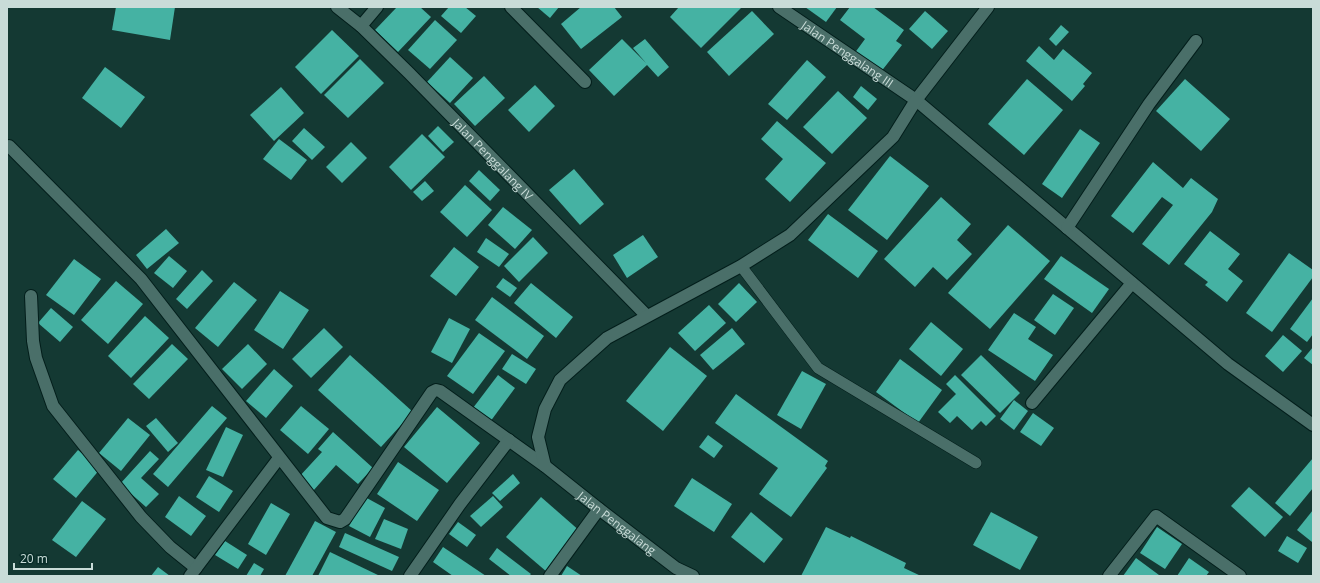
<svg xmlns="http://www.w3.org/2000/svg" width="1320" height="583" font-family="'Open Sans',sans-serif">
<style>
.building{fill:#45b2a3}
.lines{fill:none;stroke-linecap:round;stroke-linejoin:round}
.lane-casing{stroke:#031e1b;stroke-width:12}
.street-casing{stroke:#031e1b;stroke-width:14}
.lane{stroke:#4a6f69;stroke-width:11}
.street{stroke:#4a6f69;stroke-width:12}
.labels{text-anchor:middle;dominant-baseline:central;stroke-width:4;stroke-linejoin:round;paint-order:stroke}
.street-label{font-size:12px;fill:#c9dcd8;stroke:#082e29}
</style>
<rect width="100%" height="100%" fill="#143933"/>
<g class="building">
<path d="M116,7H175L170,40L112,30Z"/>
<path d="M397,7H420L431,17L398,52L375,30Z"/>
<path d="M449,7H465L476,16L461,33L441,16Z"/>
<path d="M537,7H559L550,18Z"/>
<path d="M581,7H614L622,17L581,49L561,24Z"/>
<path d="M679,7H742L701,48L670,17Z"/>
<path d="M805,7H837L826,22Z"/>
<path d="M850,7H873L904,30L896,41L902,45L880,73L854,54L865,39L840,20Z"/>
<path d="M752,11L774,34L729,76L707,52Z"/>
<path d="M925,11L948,31L932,49L909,29Z"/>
<path d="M435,20L457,40L430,69L408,50Z"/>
<path d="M1061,25L1069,32L1056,46L1049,39Z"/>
<path d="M332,30L359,56L321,94L295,67Z"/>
<path d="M622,39L646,63L633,48L645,39L669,67L658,77L647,65L614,96L589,70Z"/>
<path d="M1039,46L1054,60L1063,49L1092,73L1083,84L1085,86L1072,101L1026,61Z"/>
<path d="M450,57L473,78L450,103L427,82Z"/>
<path d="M360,59L384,83L348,118L324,95Z"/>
<path d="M807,60L826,77L787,120L768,104Z"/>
<path d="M105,67L145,97L121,128L82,98Z"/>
<path d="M484,76L505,98L475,126L454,104Z"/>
<path d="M1027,79L1063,110L1024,155L988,124Z"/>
<path d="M1185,79L1230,119L1201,151L1156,111Z"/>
<path d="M535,85L555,106L529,132L508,110Z"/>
<path d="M861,86L877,99L868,110L853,97Z"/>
<path d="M281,87L304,113L274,141L250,115Z"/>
<path d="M838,91L867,118L832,154L803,127Z"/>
<path d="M777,121L826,163L790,202L765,179L783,159L761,139Z"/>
<path d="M438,126L454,142L443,152L428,136Z"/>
<path d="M304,128L325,147L312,160L292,141Z"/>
<path d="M1080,129L1100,143L1062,198L1042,184Z"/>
<path d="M422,134L445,157L411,190L389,167Z"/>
<path d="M279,139L307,160L291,180L263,159Z"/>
<path d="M351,142L367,158L342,183L326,167Z"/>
<path d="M890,156L929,186L887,240L848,210Z"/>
<path d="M1153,162L1183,188L1191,178L1218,199L1212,212L1169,265L1142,244L1173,205L1162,197L1133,233L1111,216Z"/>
<path d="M574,169L604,204L580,225L549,190Z"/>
<path d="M479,170L500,190L490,201L469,181Z"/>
<path d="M425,181L434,191L422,201L413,192Z"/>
<path d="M465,185L492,210L467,237L440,212Z"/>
<path d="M941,197L971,224L957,240L972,254L947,280L933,267L915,287L884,259Z"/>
<path d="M503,207L532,230L515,249L488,225Z"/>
<path d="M828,214L878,251L858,278L808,240Z"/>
<path d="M1008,225L1050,261L990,329L948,293Z"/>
<path d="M166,229L179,243L147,269L136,255Z"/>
<path d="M1210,231L1240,254L1228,269L1243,281L1227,302L1205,285L1208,282L1184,264Z"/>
<path d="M643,235L658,257L627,278L613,255Z"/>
<path d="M533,237L548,253L519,282L504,266Z"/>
<path d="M486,238L509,254L499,267L477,252Z"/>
<path d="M454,247L479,267L456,296L430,276Z"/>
<path d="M1289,253L1313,270V277L1272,332L1246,313Z"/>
<path d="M169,256L187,271L173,288L154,273Z"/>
<path d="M1061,256L1109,289L1092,313L1044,279Z"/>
<path d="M74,259L101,279L74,315L46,295Z"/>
<path d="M202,270L213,281L187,309L176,299Z"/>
<path d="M503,278L517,288L510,297L496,287Z"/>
<path d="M116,281L143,304L108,344L81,320Z"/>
<path d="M234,282L257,300L218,347L195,328Z"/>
<path d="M531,283L573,317L556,338L514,303Z"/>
<path d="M739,283L757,302L736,322L718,304Z"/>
<path d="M280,291L309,310L283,349L254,330Z"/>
<path d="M1053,294L1074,308L1055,335L1034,320Z"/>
<path d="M492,297L544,336L527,359L475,320Z"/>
<path d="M1313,298V334L1307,342L1290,329Z"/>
<path d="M709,305L726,323L695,351L678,333Z"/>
<path d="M51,308L73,327L60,342L38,323Z"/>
<path d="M1014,313L1036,327L1028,339L1053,355L1035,381L988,350Z"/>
<path d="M145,316L169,338L131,378L108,356Z"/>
<path d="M449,318L470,329L452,363L431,352Z"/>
<path d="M931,322L963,349L941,376L909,349Z"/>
<path d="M324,328L343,347L311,378L292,359Z"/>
<path d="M732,328L745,344L713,370L700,355Z"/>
<path d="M479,333L505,351L473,394L447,376Z"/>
<path d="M1283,335L1302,351L1283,372L1265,356Z"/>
<path d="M172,344L188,359L149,399L133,384Z"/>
<path d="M248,344L267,364L242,389L222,369Z"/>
<path d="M670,347L707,376L663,431L626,401Z"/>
<path d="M1313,347V365L1304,358Z"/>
<path d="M512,354L536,369L526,384L502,369Z"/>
<path d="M350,355L413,412L381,447L318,390Z"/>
<path d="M981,355L1020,393L1000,413L961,375Z"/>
<path d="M900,359L942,390L918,423L876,392Z"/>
<path d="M274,369L293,386L266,418L246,401Z"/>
<path d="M802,371L826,384L801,429L777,415Z"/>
<path d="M498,375L515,388L490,422L473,408Z"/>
<path d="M955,375L996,416L986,426L981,421L972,430L957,416L950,423L938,412L956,394L946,384Z"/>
<path d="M736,394L828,461L825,466L827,468L791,517L759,494L778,468L715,423Z"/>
<path d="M1014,400L1028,411L1014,430L1000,419Z"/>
<path d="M212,406L227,418L168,487L153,474Z"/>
<path d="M301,406L329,429L308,454L280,430Z"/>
<path d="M437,407L480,443L447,483L404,447Z"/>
<path d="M1033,413L1054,428L1041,446L1020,432Z"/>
<path d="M128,418L150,435L121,471L99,453Z"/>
<path d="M156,418L178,443L168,452L146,426Z"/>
<path d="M226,427L243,435L223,477L206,470Z"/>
<path d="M333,432L373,468L358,484L336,465L313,491L298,478L322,452L318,449Z"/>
<path d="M708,435L723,446L714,458L699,447Z"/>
<path d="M78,450L100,469L76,498L53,479Z"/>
<path d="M150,451L159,459L141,478L159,494L146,507L120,484Z"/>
<path d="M1313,458V488L1290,516L1275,503Z"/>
<path d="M398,462L439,490L417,521L377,494Z"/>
<path d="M513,474L520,483L500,501L492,493Z"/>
<path d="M209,476L233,491L219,512L196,497Z"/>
<path d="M692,478L732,504L714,532L674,506Z"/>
<path d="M1249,487L1283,517L1265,537L1231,506Z"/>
<path d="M179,496L206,516L191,536L165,517Z"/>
<path d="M493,496L503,507L481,527L470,516Z"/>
<path d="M365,497L385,508L370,537L349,526Z"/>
<path d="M541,497L581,532L547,572L506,537Z"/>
<path d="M82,501L106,519L76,557L52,540Z"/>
<path d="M271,503L290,514L266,555L248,544Z"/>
<path d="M1313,510V540L1312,542L1297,530Z"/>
<path d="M751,512L783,539L764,563L731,537Z"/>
<path d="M991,512L1038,537L1020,570L973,545Z"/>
<path d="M384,519L408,529L401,549L375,539Z"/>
<path d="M315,521L336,532L312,576H285Z"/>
<path d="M458,522L476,535L467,547L449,534Z"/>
<path d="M826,527L850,538L851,536L906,563L904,568L921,576H801Z"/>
<path d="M1157,527L1182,544L1165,569L1140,553Z"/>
<path d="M345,533L399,557L392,571L339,547Z"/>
<path d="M1287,536L1307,548L1298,563L1278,551Z"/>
<path d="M225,541L247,555L238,569L215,555Z"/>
<path d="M443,547L486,576H453L433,562Z"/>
<path d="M497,548L531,574L529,576H511L489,559Z"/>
<path d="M330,552L380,576H318Z"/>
<path d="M1136,558L1159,575L1158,576H1123Z"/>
<path d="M1189,558L1209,572L1206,576H1177Z"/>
<path d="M254,563L264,569L260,576H246Z"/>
<path d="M567,566L582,576H561Z"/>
<path d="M158,567L170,576H151Z"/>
</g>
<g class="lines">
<defs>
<path id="lane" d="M741,266L818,368L976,463"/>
<g id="street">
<path id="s1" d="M337,7L361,26L409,73L646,315"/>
<path d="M511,7L585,82"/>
<path id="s2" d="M779,7L916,100L1228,364L1313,425"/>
<path d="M361,26L377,7"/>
<path id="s3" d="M9,146L141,279L327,518L340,522L345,519L432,392L436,390L440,391L545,466L599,509L676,568L693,576"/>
<path d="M1067,228L1149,104L1196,41"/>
<path d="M31,296L33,341L36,358L53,406L141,517L170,547L196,568"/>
<path d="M1032,403L1132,283"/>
<path d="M545,466L538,437L545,409L560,380L607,338L741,266L790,235L893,137L916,100L988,7"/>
<path d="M190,576L279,458"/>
<path d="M410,576L460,504L509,440"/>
<path d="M550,576L599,509"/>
<path d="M1109,576L1156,516L1240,576"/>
</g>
</defs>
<use href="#lane" class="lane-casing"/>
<use href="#street" class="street-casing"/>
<use href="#lane" class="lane"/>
<use href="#street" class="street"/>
</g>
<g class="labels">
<g class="street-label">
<text stroke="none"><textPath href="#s2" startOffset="83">Jalan Penggalang III</textPath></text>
<text stroke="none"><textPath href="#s1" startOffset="218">Jalan Penggalang IV</textPath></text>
<text stroke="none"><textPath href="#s3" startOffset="893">Jalan Penggalang</textPath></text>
</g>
</g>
<rect width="1320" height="583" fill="none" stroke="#c9dcd8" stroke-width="16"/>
<path d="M14 563v6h78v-6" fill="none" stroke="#c9dcd8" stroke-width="2"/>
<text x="20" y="563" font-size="12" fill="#c9dcd8" stroke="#082e29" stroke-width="3" paint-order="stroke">20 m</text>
</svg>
